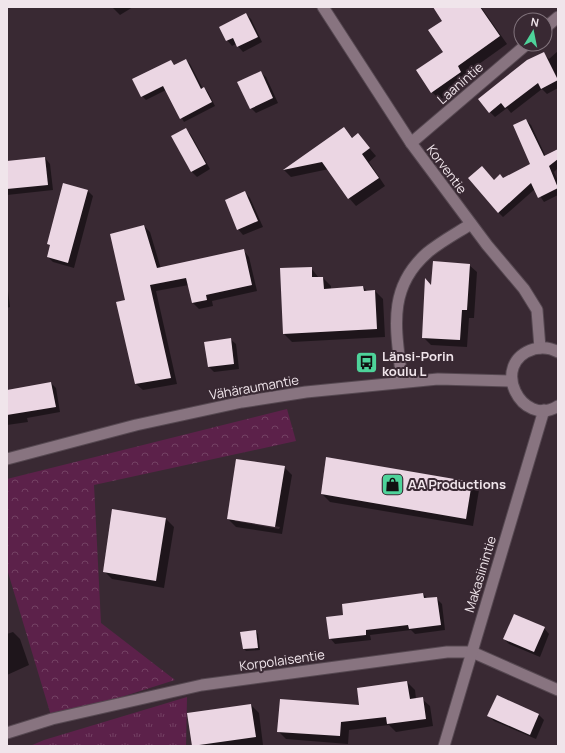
<svg xmlns="http://www.w3.org/2000/svg" width="565" height="753" font-family="Manrope,sans-serif">
<style>
.grass{fill:url(#grass-tufts)}
.park{fill:url(#park-crowns)}
.shadow{fill:#0007;fill-rule:evenodd}
.building{fill:#ebd6e3}
.lines{fill:none;stroke-linecap:round;stroke-linejoin:round}
.minor-casing{stroke:#564851;stroke-width:13}
.secondary-casing{stroke:#564851;stroke-width:13}
.minor{stroke:#887480;stroke-width:11}
.secondary{stroke:#887480;stroke-width:11}
.labels{text-anchor:middle;dominant-baseline:central;stroke-width:4;stroke-linejoin:round;paint-order:stroke}
.street-label{font-size:13px;fill:#f0e5eb;stroke:#392933}
.poi-label{font-size:13px;font-weight:bold;fill:#f0e5eb;stroke:#392933;text-anchor:start}
</style>
<defs>
<pattern id="grass-tufts" width="24" height="20" patternUnits="userSpaceOnUse"><rect width="24" height="20" fill="#5c214a"/><path d="M3 7l-1-3M5 7V3M7 7l1-3M15 17l-1-3M17 17v-4M19 17l1-3" fill="none" stroke="#744164"/></pattern>
<pattern id="park-crowns" width="20" height="18" patternUnits="userSpaceOnUse"><rect width="20" height="18" fill="#5c214a"/><path d="M2 6a3 3 0 1 1 6 0M12 15a3 3 0 1 1 6 0" fill="none" stroke="#744164"/></pattern>
</defs>
<rect width="100%" height="100%" fill="#392933"/>
<path class="grass" d="M187,697L186,746H30L44,740Z"/>
<path class="park" d="M287,409L296,441L94,485L101,623L175,680L52,719L7,569V479Z"/>
<g class="shadow">
<path d="M112,7H133L120,15Z"/>
<path d="M434,7H481L507,44L465,74L469,80L440,100L432,92L444,52V21Z"/>
<path d="M246,14L251,19L262,42L243,52L236,44L232,46L227,40Z"/>
<path d="M558,51V88L547,94L542,89L511,113L507,108L495,117L490,112L543,53L549,59Z"/>
<path d="M186,60L190,64L203,89L204,88L208,92L215,106L184,122L166,90L146,100L142,96L171,61L175,66Z"/>
<path d="M260,72L266,77L278,103L256,113L251,108Z"/>
<path d="M526,120L531,125L546,157L558,150V168L554,172L558,181V195L544,202L535,189L503,217L498,212L494,181L503,179L532,164Z"/>
<path d="M186,129L191,135L210,169L197,177L191,171Z"/>
<path d="M344,129L353,138L358,135L376,156L369,162L385,186L356,206L349,198L329,169L291,177L284,170Z"/>
<path d="M45,158L50,164L53,190L7,195V162Z"/>
<path d="M88,191L93,196L74,268L53,262L48,257L51,246L48,244Z"/>
<path d="M245,192L250,198L263,227L243,235L238,229Z"/>
<path d="M144,226L150,232L161,269L243,250L249,257L257,291L212,301L213,306L199,309L193,303L189,285L156,291L177,384L143,390L136,384L126,301Z"/>
<path d="M469,265L477,272L474,318H469L467,347L431,345L423,337L432,286Z"/>
<path d="M311,268L319,278H323L331,286V289L363,287L367,291H375L383,299L385,337L292,342L284,334Z"/>
<path d="M7,283L10,307L7,308Z"/>
<path d="M230,339L236,344L239,369L214,372L209,367L205,343Z"/>
<path d="M51,383L56,388L60,412L27,418L28,422L7,425V391Z"/>
<path d="M284,467L292,475L282,534L236,527L228,519ZM235,519L280,527L279,529L235,521Z"/>
<path d="M471,482L479,490L473,526L330,502L322,494Z"/>
<path d="M166,519L174,527L164,588L112,579L104,571Z"/>
<path d="M423,594L428,599L436,598L442,604L445,630L415,634L411,630L370,635L371,640L335,644L330,638L344,616Z"/>
<path d="M544,628L549,634L540,657L509,644L504,639Z"/>
<path d="M256,631L258,634L260,650L246,651L244,649Z"/>
<path d="M13,632L20,639L29,665L7,675V634Z"/>
<path d="M407,682L415,690L416,699H422L430,706L433,726L396,732L389,725L349,730L348,744L286,739L278,731L360,706Z"/>
<path d="M497,696L539,715L544,720L536,739L494,721L488,715Z"/>
<path d="M251,705L259,713L263,745L193,746L188,714Z"/>
</g>
<g class="building">
<path d="M433,7H480L500,36L458,66L461,72L431,93L416,70L443,52L428,30L442,21Z"/>
<path d="M246,13L258,37L237,47L233,38L226,41L219,27Z"/>
<path d="M544,52L558,80L541,89L538,83L505,108L501,103L489,113L478,99L527,60Z"/>
<path d="M186,59L201,89L204,87L212,102L180,119L163,86L141,97L132,79L171,60L174,65Z"/>
<path d="M261,71L273,98L250,109L237,82Z"/>
<path d="M526,119L544,156L558,149V159L549,166L558,188L538,198L531,183L498,213L468,178L482,166L494,180L500,174L503,178L530,164L513,125Z"/>
<path d="M344,127L352,138L358,133L370,148L362,154L379,178L348,199L322,162L283,170Z"/>
<path d="M186,128L206,164L191,172L171,136Z"/>
<path d="M45,157L48,185L7,189V161Z"/>
<path d="M63,183L88,190L68,263L47,257L50,245L47,244Z"/>
<path d="M245,191L258,221L237,230L225,200Z"/>
<path d="M144,225L157,268L244,249L252,285L206,295L207,300L192,303L186,278L150,285L171,378L135,384L116,302L125,300L110,234Z"/>
<path d="M433,261L470,264L467,310H462L460,340L422,338L425,278L431,285Z"/>
<path d="M312,267V277H323L324,289L363,286L364,291L375,290L377,329L283,334L280,268Z"/>
<path d="M231,338L234,364L208,367L204,342Z"/>
<path d="M51,382L56,407L7,415V390Z"/>
<path d="M326,457L472,482L466,519L321,494Z"/>
<path d="M236,459L285,466L275,527L227,519Z"/>
<path d="M112,509L166,518L156,581L103,572Z"/>
<path d="M423,593L424,598L437,597L441,625L409,629L408,625L366,630V635L329,639L326,617L343,615L342,604Z"/>
<path d="M514,614L545,627L534,652L503,639Z"/>
<path d="M256,630L258,648L243,649L240,632Z"/>
<path d="M407,681L410,699L423,697L426,719L387,724L386,717L341,722L340,736L277,732L280,699L359,705L357,688Z"/>
<path d="M497,695L539,714L530,735L487,716Z"/>
<path d="M251,704L256,737L192,746L187,713Z"/>
</g>
<g class="lines">
<defs>
<g id="minor">
<path d="M323,7L411,143L487,245L524,289L537,310L540,348"/>
<path d="M545,28L558,17"/>
<path d="M411,143L527,44"/>
<path d="M402,382C397,333 385,290 427,253C440,242 457,233 471,224"/>
<path d="M7,733L52,719L202,685L447,652H472L558,690"/>
<path d="M444,746L544,410"/>
</g>
<g id="secondary">
<path d="M558,352C551,348 542,347 534,349C488,363 522,429 558,406"/>
<path d="M7,459L136,425L242,402L306,392L438,379L511,381"/>
</g>
</defs>
<use href="#minor" class="minor-casing"/>
<use href="#secondary" class="secondary-casing"/>
<use href="#minor" class="minor"/>
<use href="#secondary" class="secondary"/>
</g>
<defs>
<symbol id="bus-square" viewBox="-11 -11 22 22"><rect x="-9" y="-9" width="18" height="18" rx="4" fill="#4ed39a" stroke="#392933"/><path d="M-5-6H5V4H4V6H2V4H-2V6H-4V4H-5ZM-3.5-4V0h7V-4ZM-3.5 1.2v1.5H-2V1.2ZM2 1.2v1.5H3.5V1.2Z" fill="#111"/></symbol>
<symbol id="shop-square" viewBox="-11 -11 22 22"><rect x="-9" y="-9" width="18" height="18" rx="4" fill="#4ed39a" stroke="#392933"/><path d="M-5-2.5h2.3a2.7 3.5 0 0 1 5.4 0H5L5.5 6h-11ZM-1.5-2.5h3a1.5 2.3 0 0 0-3 0Z" fill="#111"/></symbol>
</defs>
<g fill-rule="evenodd">
<use href="#bus-square" x="354" y="350" width="25" height="25"/>
<use href="#shop-square" x="380" y="472" width="25" height="25"/>
</g>
<g class="labels">
<g class="street-label">
<text transform="translate(460 83) rotate(-41)">Laanintie</text>
<text transform="translate(447 169) rotate(53)">Korventie</text>
<text transform="translate(254 387) rotate(-10)">Vähäraumantie</text>
<text transform="translate(480 574) rotate(-73)">Makasiinintie</text>
<text transform="translate(282 660) rotate(-8)">Korpolaisentie</text>
</g>
<g class="poi-label">
<text x="382" y="356">Länsi-Porin<tspan x="382" dy="15">koulu L</tspan></text>
<text x="408" y="484">AA Productions</text>
</g>
</g>
<rect width="565" height="753" fill="none" stroke="#f0e5eb" stroke-width="16"/>
<g transform="translate(533 32) rotate(10)"><circle r="19" fill="#392933" stroke="#82747d"/>
<path d="M0-3L7 15L0 10L-7 15Z" fill="#4ed39a"/>
<text y="-6" font-size="11" font-weight="bold" text-anchor="middle" fill="#f0e5eb">N</text>
</g>
</svg>
